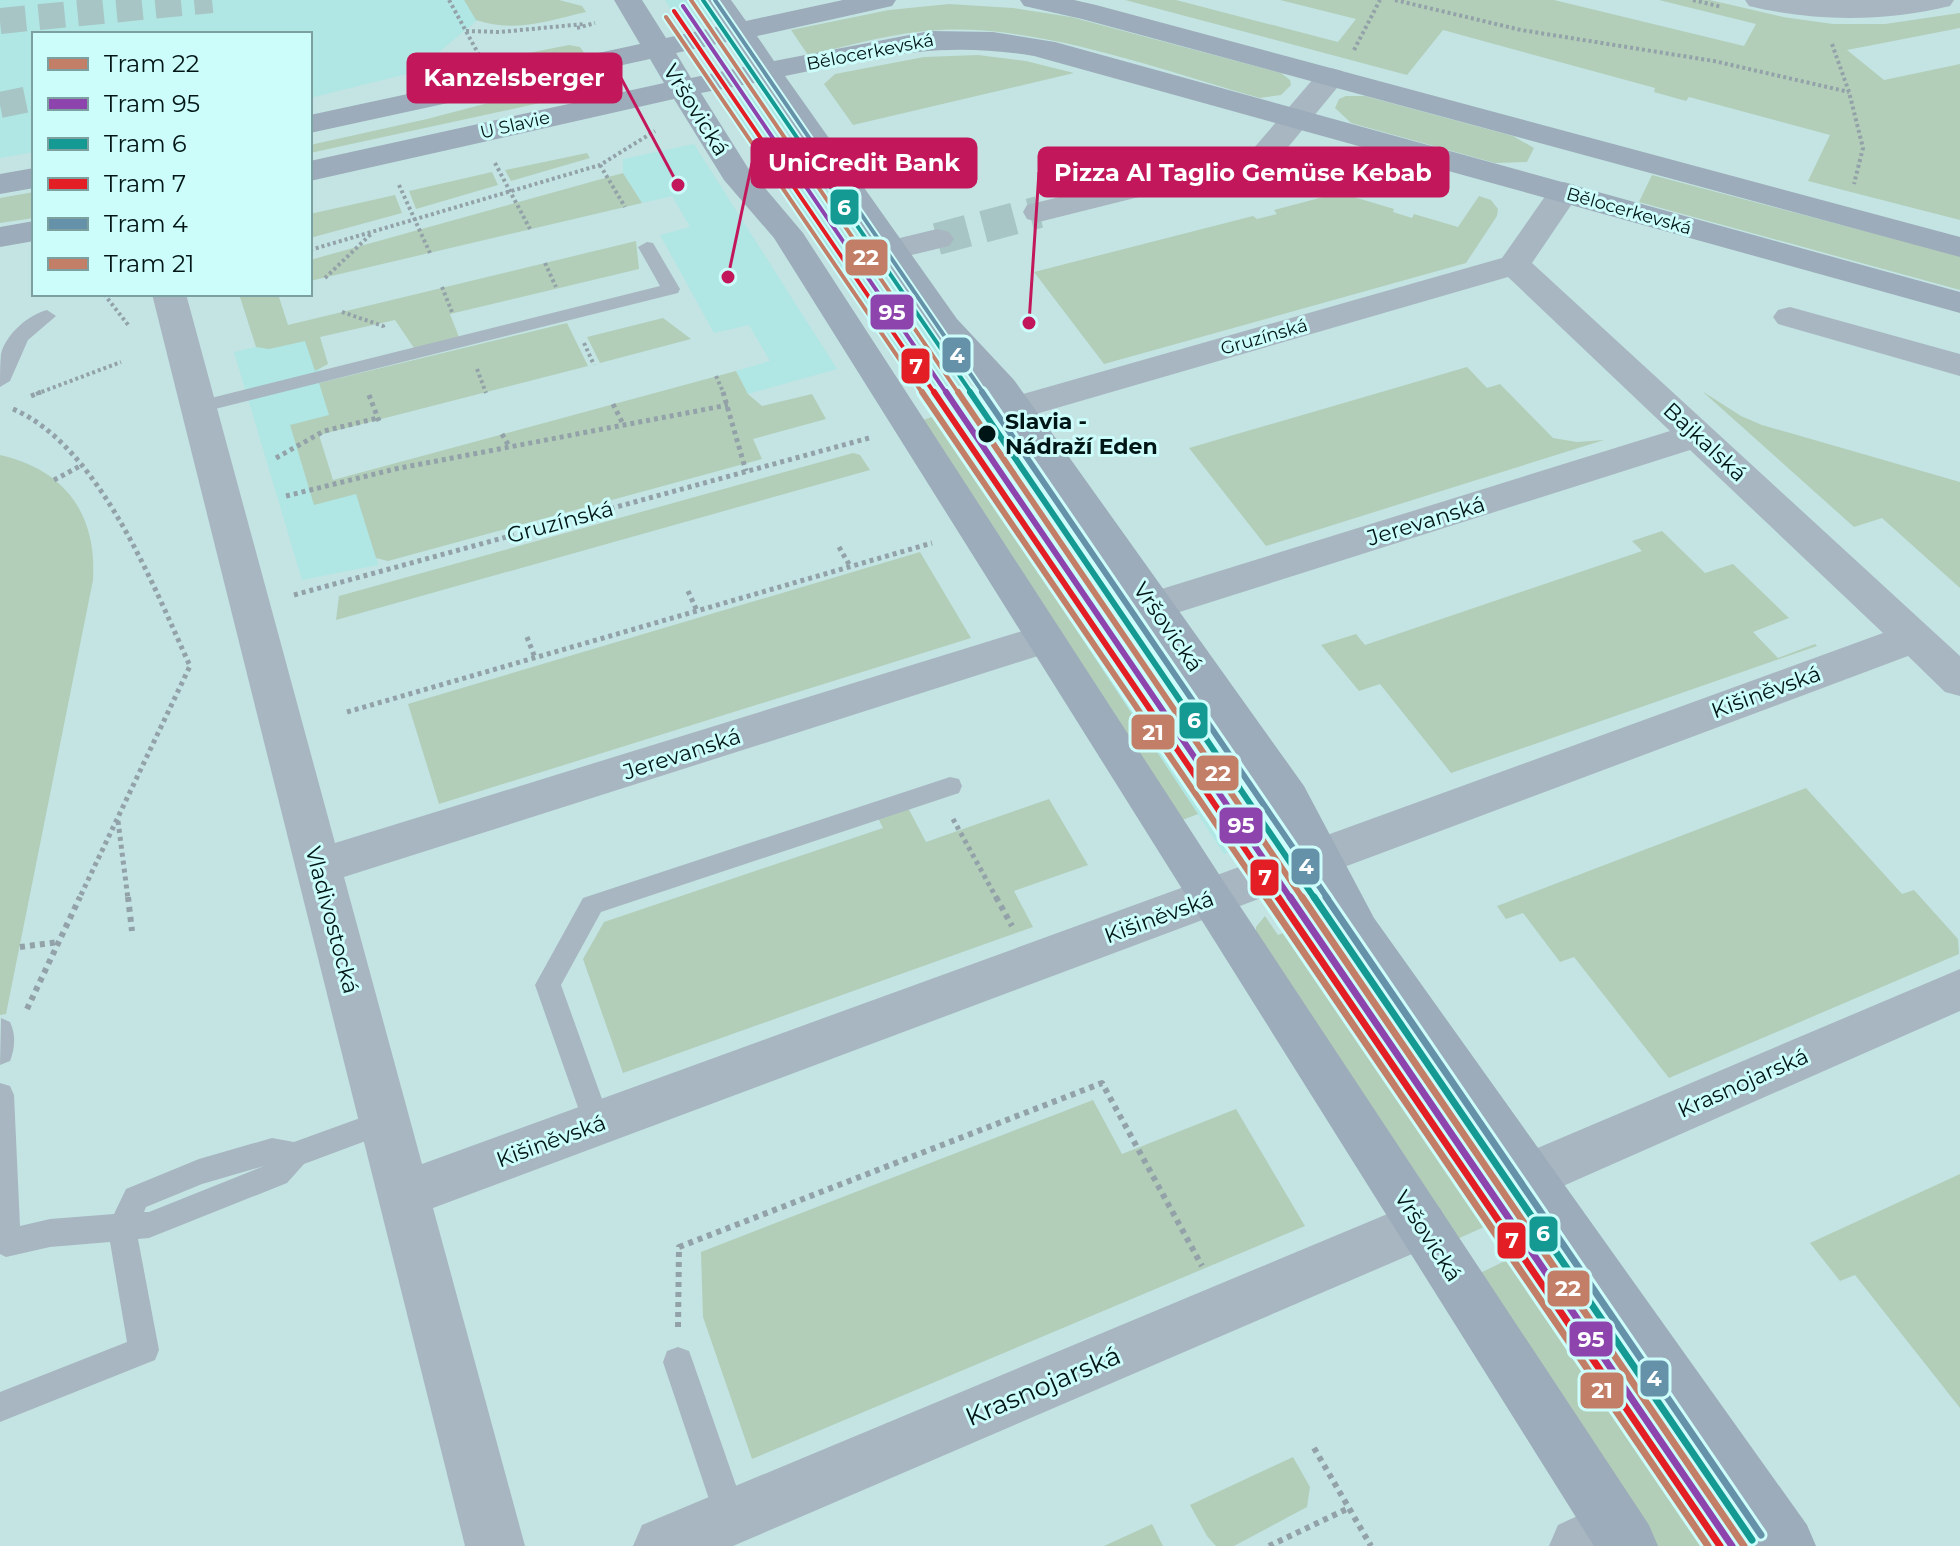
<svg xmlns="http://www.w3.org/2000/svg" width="1960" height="1546" font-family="Montserrat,sans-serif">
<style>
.built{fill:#b0e6e4}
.green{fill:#b2ceb9}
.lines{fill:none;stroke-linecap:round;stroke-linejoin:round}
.pedestrian-tunnel{stroke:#a6c5c4;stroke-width:26;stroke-dasharray:26 13;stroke-linecap:butt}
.minor-tunnel{stroke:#a6c5c4;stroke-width:32;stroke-dasharray:32 16;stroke-linecap:butt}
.path-far2{stroke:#93a2a8;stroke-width:4;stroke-dasharray:3 3;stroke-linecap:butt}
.path-far1{stroke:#93a2a8;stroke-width:5;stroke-dasharray:4 4;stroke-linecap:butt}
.path{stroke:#93a2a8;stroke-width:6;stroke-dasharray:5 5;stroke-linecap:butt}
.service{fill:#a8b6c1;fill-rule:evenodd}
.minor{fill:#a8b6c1;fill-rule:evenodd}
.secondary{fill:#9cacba;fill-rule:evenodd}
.tram-1-far2-casing{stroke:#cdfdfb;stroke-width:8}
.tram-1-far1-casing{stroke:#cdfdfb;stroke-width:12}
.tram-1-casing{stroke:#cdfdfb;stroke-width:13}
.tram-2-far2-casing{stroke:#cdfdfb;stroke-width:8}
.tram-2-far1-casing{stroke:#cdfdfb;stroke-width:12}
.tram-2-casing{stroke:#cdfdfb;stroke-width:13}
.tram-3-far2-casing{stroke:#cdfdfb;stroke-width:8}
.tram-3-far1-casing{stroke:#cdfdfb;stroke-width:12}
.tram-3-casing{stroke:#cdfdfb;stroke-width:13}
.tram-4-far2-casing{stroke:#cdfdfb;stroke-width:8}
.tram-4-far1-casing{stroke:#cdfdfb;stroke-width:12}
.tram-4-casing{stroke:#cdfdfb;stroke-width:13}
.tram-5-far2-casing{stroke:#cdfdfb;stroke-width:8}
.tram-5-far1-casing{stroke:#cdfdfb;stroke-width:12}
.tram-5-casing{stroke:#cdfdfb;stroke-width:13}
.tram-6-far2-casing{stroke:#cdfdfb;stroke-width:8}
.tram-6-far1-casing{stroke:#cdfdfb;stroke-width:12}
.tram-6-casing{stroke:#cdfdfb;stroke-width:13}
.tram-1-far2{stroke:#c27e67;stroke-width:4}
.tram-1-far1{stroke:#c27e67;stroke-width:6}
.tram-1{stroke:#c27e67;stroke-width:7}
.tram-2-far2{stroke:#8e44ad;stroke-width:4}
.tram-2-far1{stroke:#8e44ad;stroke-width:6}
.tram-2{stroke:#8e44ad;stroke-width:7}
.tram-3-far2{stroke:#149a93;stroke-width:4}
.tram-3-far1{stroke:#149a93;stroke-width:6}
.tram-3{stroke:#149a93;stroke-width:7}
.tram-4-far2{stroke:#e31e25;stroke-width:4}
.tram-4-far1{stroke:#e31e25;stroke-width:6}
.tram-4{stroke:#e31e25;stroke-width:7}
.tram-5-far2{stroke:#6592a9;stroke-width:4}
.tram-5-far1{stroke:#6592a9;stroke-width:6}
.tram-5{stroke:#6592a9;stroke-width:7}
.tram-6-far2{stroke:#c27e67;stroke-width:4}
.tram-6-far1{stroke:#c27e67;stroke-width:6}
.tram-6{stroke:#c27e67;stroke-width:7}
.stop-dot{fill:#001515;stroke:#cdfdfb;stroke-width:3}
.labels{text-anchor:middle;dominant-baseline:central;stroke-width:6;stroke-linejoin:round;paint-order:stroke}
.far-street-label{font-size:18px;fill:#001515;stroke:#cdfdfb}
.street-label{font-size:22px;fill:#001515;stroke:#cdfdfb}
.stop-label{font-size:22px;font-weight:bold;fill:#001515;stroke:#cdfdfb;text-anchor:start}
.near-street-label{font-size:26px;fill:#001515;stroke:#cdfdfb}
.leader{fill:none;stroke:#c2185b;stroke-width:3}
.callout-dot{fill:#c2185b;stroke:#cdfdfb;stroke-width:3}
.callout{fill:#c2185b;stroke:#c2185b;stroke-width:3}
.callout-label{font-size:24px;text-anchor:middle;font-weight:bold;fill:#fff}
.line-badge{stroke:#cdfdfb;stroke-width:3}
.badge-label{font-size:22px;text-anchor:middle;font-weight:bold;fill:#fff}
</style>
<rect width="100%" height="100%" fill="#c3e4e3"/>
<g class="built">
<path d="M0,0H487L492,8L415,72L310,98V34H34V152L0,158Z"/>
<path d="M665,0H700L714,21L686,28L681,25Z"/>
<path d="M758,92L766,94L940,348L984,420L1171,691L1187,704L1277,835L1224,854L935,416L916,383L785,185L766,163L726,99Z"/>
<path d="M694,144L837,369L748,394L736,371L770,361L749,325L714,333L660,235L690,227L672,196L642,203L623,173V159Z"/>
<path d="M311,334L334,420L300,428L321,492L363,484L378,565L302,580L234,352Z"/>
</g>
<g class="green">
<path d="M464,0H559L582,6L586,12C548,21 513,33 476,20Z"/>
<path d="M1125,0H1176L1338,42L1356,19L1280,0H1554L1744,46L1756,24L1659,0H1710L1783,17L1833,24H1885L1960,13V28L1847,50L1884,80L1960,64V220L1808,181L1830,135L1689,97L1686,101L1654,92L1655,88L1443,30L1407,75Z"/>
<path d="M949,4L1013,8L1071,17L1281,73L1290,80L1291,85L1281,95L1260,98C1161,70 1042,25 940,30C895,32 852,45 808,55L791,30L889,10Z"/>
<path d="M569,45L580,47L585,54L541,63L481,66L488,61Z"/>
<path d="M978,55L1026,61L1074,73L853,125L824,84L835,74L924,57Z"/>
<path d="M595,75L604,89L310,153V145L427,119Z"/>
<path d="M1346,96H1365L1513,136L1534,148L1527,162L1495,163L1351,123L1335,108L1339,99Z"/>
<path d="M587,153L590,158L511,181L505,170Z"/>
<path d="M492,172L498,185L416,209L409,191Z"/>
<path d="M623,173L642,203L310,281V260Z"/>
<path d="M1652,175L1960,256V290L1639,202Z"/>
<path d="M1324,188L1394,209L1393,212L1412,218L1414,214L1458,227L1479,196L1491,200L1498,209L1497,216L1466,263L1104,364L1034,272L1253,216L1257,219L1277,214L1274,210L1327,196L1321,189Z"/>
<path d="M34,192V218L0,223V198Z"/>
<path d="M395,195L402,213L310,238V214Z"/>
<path d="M636,241L639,269L450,314L459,337L414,348L395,320L320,337L328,364L315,371L305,341L269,349L256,347L239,294H278L288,325Z"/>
<path d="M663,318L691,339L600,363L587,337Z"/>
<path d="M567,323L588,366L319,435L333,480L736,371L748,394L762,406L812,394L826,419L753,439L762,459L388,561L376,558L356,494L314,505L290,425L329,415L319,383Z"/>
<path d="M1467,367L1487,388L1500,384L1553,438L1577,442L1604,440L1266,546L1189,448Z"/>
<path d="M1702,391L1741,416L1762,425L1960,482V588L1882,518L1854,527Z"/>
<path d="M935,416L1198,814L1180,821L920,421Z"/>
<path d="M853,453L860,455L870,470L336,620L339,596Z"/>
<path d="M0,455C66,470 97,515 93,580L6,1014L0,1015Z"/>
<path d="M1662,531L1705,573L1733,564L1789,618L1753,632L1778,658L1815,644L1817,646L1451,773L1380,684L1359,691L1321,645L1356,634L1365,645L1642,551L1632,541Z"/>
<path d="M920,552L971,638L439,804L408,704Z"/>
<path d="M1806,788L1902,894L1914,890L1958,939L1959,954L1669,1078L1574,957L1560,962L1523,913L1506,919L1497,906Z"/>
<path d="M1049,799L1088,865L1014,891L1033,927L623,1073L583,959L604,922L883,828L876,814L906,804L926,842Z"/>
<path d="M1265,916L1278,935L1328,916L1529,1207L1455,1240L1256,936V927Z"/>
<path d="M1093,1100L1122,1154L1236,1109L1305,1226L752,1459L703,1317L701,1252Z"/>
<path d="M1960,1174V1408L1855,1275L1840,1281L1810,1243Z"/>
<path d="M1550,1239L1761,1546H1652L1478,1274Z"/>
<path d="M1293,1457L1310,1487L1307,1507L1234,1546H1216L1207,1536L1190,1505Z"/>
<path d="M1152,1524L1163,1546H1104Z"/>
</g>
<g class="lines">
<g class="pedestrian-tunnel">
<path d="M0,21L212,0"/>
<path d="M0,105L34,98"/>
</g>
<path class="minor-tunnel" d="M937,239L1039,212"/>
<g class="path-far2">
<path d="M449,0L479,55"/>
<path d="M1395,0L1521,30L1714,61L1849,92"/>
<path d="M1693,0L1722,7"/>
<path d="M577,28L595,23"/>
<path d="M466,31L500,32L584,24"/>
<path d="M1832,44L1849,92L1863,148L1854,184"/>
<path d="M1354,50L1380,0"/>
<path d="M495,163L530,229"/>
<path d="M600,165L625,207"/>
<path d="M399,185L430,253"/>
<path d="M310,250L600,165L655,131"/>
<path d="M545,263L556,287"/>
<path d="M325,278L372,233"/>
<path d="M442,287L452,312"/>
<path d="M104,294L129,326"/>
<path d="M342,312L383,326L384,329"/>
<path d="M584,343L594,365"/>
<path d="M477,369L486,393"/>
<path d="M716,376L724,394"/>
<path d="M36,394L121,362"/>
</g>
<g class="path-far1">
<path d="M723,392L746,471"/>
<path d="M369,395L379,421"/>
<path d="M31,396L41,392"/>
<path d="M613,404L623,424"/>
<path d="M13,409C99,446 153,585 190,666L79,899"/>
<path d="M502,434L509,446"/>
<path d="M276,458L324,431L378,418"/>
<path d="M54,480L82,465"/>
<path d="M286,496L395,469L728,405"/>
<path d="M839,547L850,566"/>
<path d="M688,591L697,611"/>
<path d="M294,595L869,438"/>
<path d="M527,637L535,658"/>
<path d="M347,712L932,543"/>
<path d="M953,819L997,899"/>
<path d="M118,821L128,899"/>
</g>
<g class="path">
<path d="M128,897L132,931"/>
<path d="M996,897L1012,926"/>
<path d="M20,947L59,942"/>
<path d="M27,1009L80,897"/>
<path d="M678,1327L679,1247L1102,1083L1202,1266"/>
<path d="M1314,1448L1371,1546"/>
<path d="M1269,1546L1349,1508"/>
</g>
<g class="service">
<path d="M647,242L653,243L680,289L678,293L199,413L189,407L199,401L660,286L638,247Z"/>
<path d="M47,310L56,316L28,340L10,381L0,387C0,377 0,364 1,354C6,334 28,315 47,310Z"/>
<path d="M950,777L959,779L962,786L959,793L601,912L561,985L611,1124L607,1133L597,1136L587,1133L535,985L583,898Z"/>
<path d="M1,1018L10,1022C16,1034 15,1049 10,1061L0,1065Z"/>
<path d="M0,1083L10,1086L14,1095L20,1226L50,1219L114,1214L126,1189L199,1159L272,1138L294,1142L385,1109L395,1112L399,1121L395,1130L304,1164L287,1183L149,1238L138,1239L159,1350L155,1360L0,1422V1392L127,1342L110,1242L50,1247L6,1257L0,1254ZM264,1166L149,1212H144L146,1207L202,1184Z"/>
<path d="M678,1347L689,1351L693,1362L747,1517L742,1528L731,1533L720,1528L715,1517L663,1362L667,1351Z"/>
</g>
<g class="minor">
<path d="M1745,0H1954L1950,6C1885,22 1814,22 1749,6Z"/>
<path d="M1331,68L1342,71L1346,77L1275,163L1039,222L1027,219L1023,212L1027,205L1253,149L1320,71Z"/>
<path d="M1564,182L1575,185L1580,192L1532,263L1960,656V696L1945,692L1908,656L433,1208L525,1546H465L152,294H186L335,843L1045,624L1060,629L1066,639L1060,649L344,877L422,1164L1883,633L1690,450L1167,616L1153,620L1139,616L1133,606L1139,596L1670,431L1508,277L1015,420L1002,416L997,408L1002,400L1502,258L1553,185Z"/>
<path d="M937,229L949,232L954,239L949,246L891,260L879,257L874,250L879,243Z"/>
<path d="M1790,307L1960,354V376L1778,324L1773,317L1778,310Z"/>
<path d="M1960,969V1011L1545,1194L1527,1201L1509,1194L1501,1177L1509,1160Z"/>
<path d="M1421,1200L1440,1208L1448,1225L1440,1242L733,1546H633L642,1525Z"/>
<path d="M1616,1498L1637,1507L1646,1528L1638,1546H1549L1558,1525Z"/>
</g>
<g class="secondary">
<path d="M614,0H642L666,38L721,26L703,0H731L746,21L843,0H896L892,6L757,36L774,61L930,31L993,32L1055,42L1960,292V313L1034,56C939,40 877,57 785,76L957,319L1014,380L1304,786L1374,918L1807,1525L1816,1546H1750L1340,946L1272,810L988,396L933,335L759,82L701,93L748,168L803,233L1226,885L1649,1525L1658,1546H1594L774,238L724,180L674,99L310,181V161L664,83L650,59L310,133V115L640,44ZM731,41L748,66L691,78L676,53Z"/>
<path d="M1020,0H1074L1096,5L1960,237V257L1082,19L1024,6Z"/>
<path d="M34,168V188L0,194V174Z"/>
<path d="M34,221V241L0,247V227Z"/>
</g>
<defs>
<path id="tram-1-far2" d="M691,0L959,394"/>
<path id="tram-1-far1" d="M958,392L1303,899"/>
<path id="tram-1" d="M1302,897L1744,1546"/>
<path id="tram-2-far2" d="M683,6L947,394"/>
<path id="tram-2-far1" d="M946,392L1291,899"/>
<path id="tram-2" d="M1290,897L1732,1546"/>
<path id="tram-3-far2" d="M703,0L972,394"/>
<path id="tram-3-far1" d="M970,392L1315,899"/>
<path id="tram-3" d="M1314,897L1752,1540"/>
<path id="tram-4-far2" d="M674,11L935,394"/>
<path id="tram-4-far1" d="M934,392L1279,899"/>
<path id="tram-4" d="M1278,897L1720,1546"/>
<path id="tram-5-far2" d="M715,0L984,394"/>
<path id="tram-5-far1" d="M982,392L1328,899"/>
<path id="tram-5" d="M1326,897L1761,1535"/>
<path id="tram-6-far2" d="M666,17L923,394"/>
<path id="tram-6-far1" d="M922,392L1267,899"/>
<path id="tram-6" d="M1266,897L1708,1546"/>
</defs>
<use href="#tram-1-far2" class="tram-1-far2-casing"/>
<use href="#tram-1-far1" class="tram-1-far1-casing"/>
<use href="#tram-1" class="tram-1-casing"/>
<use href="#tram-2-far2" class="tram-2-far2-casing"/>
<use href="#tram-2-far1" class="tram-2-far1-casing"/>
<use href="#tram-2" class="tram-2-casing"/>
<use href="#tram-3-far2" class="tram-3-far2-casing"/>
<use href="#tram-3-far1" class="tram-3-far1-casing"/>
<use href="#tram-3" class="tram-3-casing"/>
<use href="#tram-4-far2" class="tram-4-far2-casing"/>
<use href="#tram-4-far1" class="tram-4-far1-casing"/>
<use href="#tram-4" class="tram-4-casing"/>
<use href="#tram-5-far2" class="tram-5-far2-casing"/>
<use href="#tram-5-far1" class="tram-5-far1-casing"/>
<use href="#tram-5" class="tram-5-casing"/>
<use href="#tram-6-far2" class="tram-6-far2-casing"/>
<use href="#tram-6-far1" class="tram-6-far1-casing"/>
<use href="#tram-6" class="tram-6-casing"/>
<use href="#tram-1-far2" class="tram-1-far2"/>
<use href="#tram-1-far1" class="tram-1-far1"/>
<use href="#tram-1" class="tram-1"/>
<use href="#tram-2-far2" class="tram-2-far2"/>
<use href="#tram-2-far1" class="tram-2-far1"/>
<use href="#tram-2" class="tram-2"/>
<use href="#tram-3-far2" class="tram-3-far2"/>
<use href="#tram-3-far1" class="tram-3-far1"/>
<use href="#tram-3" class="tram-3"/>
<use href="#tram-4-far2" class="tram-4-far2"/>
<use href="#tram-4-far1" class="tram-4-far1"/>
<use href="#tram-4" class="tram-4"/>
<use href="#tram-5-far2" class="tram-5-far2"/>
<use href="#tram-5-far1" class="tram-5-far1"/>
<use href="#tram-5" class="tram-5"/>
<use href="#tram-6-far2" class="tram-6-far2"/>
<use href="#tram-6-far1" class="tram-6-far1"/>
<use href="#tram-6" class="tram-6"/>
</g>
<circle class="stop-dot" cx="987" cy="434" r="10"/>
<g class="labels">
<g class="far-street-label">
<text transform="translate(870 52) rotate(-11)">Bělocerkevská</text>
<text transform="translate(515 125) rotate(-13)">U Slavie</text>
<text transform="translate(1629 211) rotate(16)">Bělocerkevská</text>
<text transform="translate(1264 337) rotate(-16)">Gruzínská</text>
</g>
<g class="street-label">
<text transform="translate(696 110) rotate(58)">Vršovická</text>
<text transform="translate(1705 442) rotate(43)">Bajkalská</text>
<text transform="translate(1426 521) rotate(-17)">Jerevanská</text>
<text transform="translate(560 522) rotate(-15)">Gruzínská</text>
<text transform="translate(1168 627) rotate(55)">Vršovická</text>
<text transform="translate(1766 692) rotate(-20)">Kišiněvská</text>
<text transform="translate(682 754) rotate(-18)">Jerevanská</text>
<text transform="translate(1159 917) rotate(-20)">Kišiněvská</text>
<text transform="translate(332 920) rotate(75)">Vladivostocká</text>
<text transform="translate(1743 1083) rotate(-24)">Krasnojarská</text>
<text transform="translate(551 1141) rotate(-20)">Kišiněvská</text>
<text transform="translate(1428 1236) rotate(57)">Vršovická</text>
</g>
<g class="stop-label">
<text x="1005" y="421">Slavia -<tspan x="1005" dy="25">Nádraží Eden</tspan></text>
</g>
<g class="near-street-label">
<text transform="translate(1043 1386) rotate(-23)">Krasnojarská</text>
</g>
</g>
<path class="leader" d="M678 185L621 78M728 277L752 163M1029 323L1039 172"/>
<g class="callout-dot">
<circle cx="678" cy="185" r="8"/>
<circle cx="728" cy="277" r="8"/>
<circle cx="1029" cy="323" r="8"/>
</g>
<g class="callout">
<rect x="408" y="54" width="213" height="48" rx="8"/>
<rect x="752" y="139" width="224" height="48" rx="8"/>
<rect x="1039" y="148" width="409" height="48" rx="8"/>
</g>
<g class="callout-label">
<text x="514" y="86">Kanzelsberger</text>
<text x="864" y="171">UniCredit Bank</text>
<text x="1243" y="181">Pizza Al Taglio Gemüse Kebab</text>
</g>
<g class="line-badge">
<rect x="829" y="188" width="31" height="38" rx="8" fill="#149a93"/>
<rect x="844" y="238" width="45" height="39" rx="8" fill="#c27e67"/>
<rect x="869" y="293" width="46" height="38" rx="8" fill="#8e44ad"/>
<rect x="941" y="336" width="31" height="38" rx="8" fill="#6592a9"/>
<rect x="900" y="347" width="31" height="38" rx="8" fill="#e31e25"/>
<rect x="1178" y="701" width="31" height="39" rx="8" fill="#149a93"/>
<rect x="1130" y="713" width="46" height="38" rx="8" fill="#c27e67"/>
<rect x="1195" y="754" width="45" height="38" rx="8" fill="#c27e67"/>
<rect x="1218" y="806" width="46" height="39" rx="8" fill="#8e44ad"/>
<rect x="1290" y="847" width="31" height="39" rx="8" fill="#6592a9"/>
<rect x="1249" y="858" width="31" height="39" rx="8" fill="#e31e25"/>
<rect x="1528" y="1215" width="31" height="38" rx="8" fill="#149a93"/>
<rect x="1496" y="1221" width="31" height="39" rx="8" fill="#e31e25"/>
<rect x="1546" y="1269" width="45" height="39" rx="8" fill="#c27e67"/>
<rect x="1568" y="1320" width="46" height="38" rx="8" fill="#8e44ad"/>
<rect x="1639" y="1359" width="31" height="39" rx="8" fill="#6592a9"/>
<rect x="1579" y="1371" width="46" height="39" rx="8" fill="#c27e67"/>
</g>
<g class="badge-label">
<text x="844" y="215">6</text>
<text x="866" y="265">22</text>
<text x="892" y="320">95</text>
<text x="957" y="363">4</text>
<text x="916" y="374">7</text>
<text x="1194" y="728">6</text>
<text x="1153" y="740">21</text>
<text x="1218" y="781">22</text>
<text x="1241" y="833">95</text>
<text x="1306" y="874">4</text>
<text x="1265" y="885">7</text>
<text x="1543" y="1241">6</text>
<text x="1512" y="1248">7</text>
<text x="1568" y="1296">22</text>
<text x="1591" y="1347">95</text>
<text x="1654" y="1386">4</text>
<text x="1602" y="1398">21</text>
</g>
<rect x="32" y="32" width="280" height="264" fill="#cdfdfb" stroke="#7ba09f" stroke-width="2"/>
<rect x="48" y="58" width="40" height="12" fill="#c27e67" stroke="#7ba09f" stroke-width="2"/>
<text x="104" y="72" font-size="24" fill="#001515">Tram 22</text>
<rect x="48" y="98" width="40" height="12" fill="#8e44ad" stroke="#7ba09f" stroke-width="2"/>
<text x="104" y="112" font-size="24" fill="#001515">Tram 95</text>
<rect x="48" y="138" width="40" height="12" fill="#149a93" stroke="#7ba09f" stroke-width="2"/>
<text x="104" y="152" font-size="24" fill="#001515">Tram 6</text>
<rect x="48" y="178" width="40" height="12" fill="#e31e25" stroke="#7ba09f" stroke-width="2"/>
<text x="104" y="192" font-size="24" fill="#001515">Tram 7</text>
<rect x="48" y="218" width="40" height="12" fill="#6592a9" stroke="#7ba09f" stroke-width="2"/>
<text x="104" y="232" font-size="24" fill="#001515">Tram 4</text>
<rect x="48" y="258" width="40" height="12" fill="#c27e67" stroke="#7ba09f" stroke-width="2"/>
<text x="104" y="272" font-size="24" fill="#001515">Tram 21</text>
</svg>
